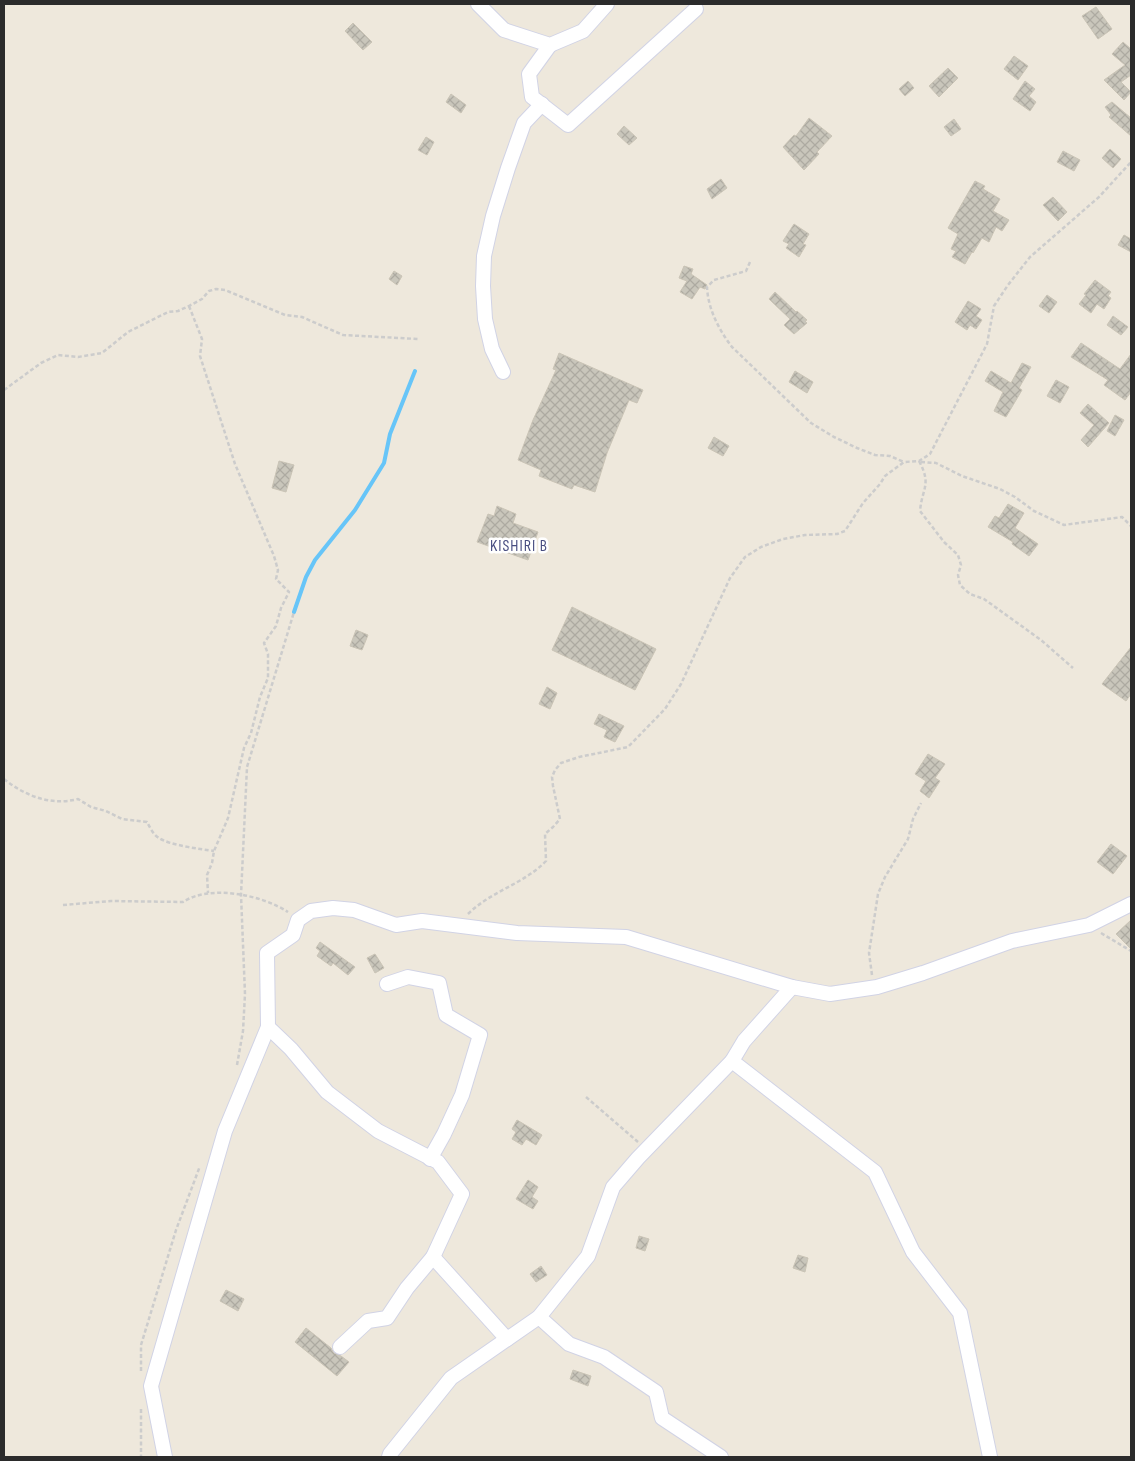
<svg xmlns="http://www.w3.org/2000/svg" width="1135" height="1461" font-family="'Sofia Sans Condensed',sans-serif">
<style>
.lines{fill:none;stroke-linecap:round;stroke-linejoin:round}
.stream{stroke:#67c5f8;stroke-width:4}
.building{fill:url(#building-cross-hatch);stroke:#cac4b6}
.minor-casing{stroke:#d1d3e5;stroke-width:16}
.path{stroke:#ccc;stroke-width:2.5;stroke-dasharray:4 2.5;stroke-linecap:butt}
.minor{stroke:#fff;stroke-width:14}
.labels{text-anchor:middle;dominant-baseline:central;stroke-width:5;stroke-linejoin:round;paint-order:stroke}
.quarter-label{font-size:16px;letter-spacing:1px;fill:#484d80;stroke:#fff}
</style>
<defs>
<pattern id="building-cross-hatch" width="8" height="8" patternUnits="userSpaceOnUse" patternTransform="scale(1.25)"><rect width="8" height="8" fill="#c9c6bb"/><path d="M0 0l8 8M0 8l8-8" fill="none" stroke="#adaaa1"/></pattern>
</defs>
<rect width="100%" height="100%" fill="#eee8dc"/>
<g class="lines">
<path class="stream" d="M294,612L306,577L315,560L355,510L384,463L390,434L415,371"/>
</g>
<g class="building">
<path d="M1096,7L1112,29L1098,39L1082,16Z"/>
<path d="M353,23L372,42L363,50L345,31Z"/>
<path d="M1123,42L1131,49V75L1121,82L1131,92L1124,100L1104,80L1125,65L1112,54Z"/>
<path d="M1014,56L1028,66L1018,80L1004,69Z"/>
<path d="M948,68L958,78L939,97L929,86Z"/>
<path d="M908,81L914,88L905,96L899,89Z"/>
<path d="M1025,81L1035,89L1029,96L1036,102L1030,111L1013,99Z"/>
<path d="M451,94L466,105L461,113L446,102Z"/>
<path d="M1112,102L1131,118V136L1109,117L1111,115L1105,107Z"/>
<path d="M809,118L832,136L817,152L819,154L804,170L783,147L794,135L796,136Z"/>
<path d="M954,119L961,129L951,136L944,127Z"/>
<path d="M624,126L637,138L629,145L617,134Z"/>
<path d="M426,137L434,142L427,155L418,150Z"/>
<path d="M1110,149L1121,159L1113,168L1102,158Z"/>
<path d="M1063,151L1080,160L1074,171L1057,162Z"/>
<path d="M721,179L727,188L712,199L707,189Z"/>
<path d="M975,181L985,186L983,189L1000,199L993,211L1009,220L1002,231L996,227L989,242L982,238L973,253L972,252L965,264L952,257L956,251L951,249L958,234L948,228Z"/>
<path d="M1053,197L1067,212L1058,221L1043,205Z"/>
<path d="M794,224L809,234L803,244L806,245L799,257L786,248L789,244L783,241Z"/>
<path d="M1124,235L1131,239V252L1118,245Z"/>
<path d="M684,266L693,269L691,274L707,285L705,289L700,287L692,299L680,292L687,281L679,278Z"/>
<path d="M394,271L402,276L397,285L389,279Z"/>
<path d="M1095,280L1111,292L1108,296L1111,298L1104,309L1097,304L1091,313L1079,304L1086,295L1084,294Z"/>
<path d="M775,292L796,312L797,311L807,320L805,321L807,323L794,334L784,325L790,319L769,299Z"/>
<path d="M1047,295L1057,302L1049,313L1039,306Z"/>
<path d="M968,301L981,309L976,316L982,320L976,329L970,325L967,330L955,322Z"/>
<path d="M1113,316L1128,327L1121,335L1107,325Z"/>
<path d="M1081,343L1120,369L1131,354V392L1125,400L1104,385L1108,380L1071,357Z"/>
<path d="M559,353L643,390L637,403L629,400L607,453L595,492L574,485L572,489L539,476L541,470L518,460L533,420L556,370L553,369Z"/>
<path d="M1022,363L1031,367L1019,388L1022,390L1006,417L994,411L1003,392L985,381L991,371L1011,383Z"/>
<path d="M795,371L813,382L807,393L789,382Z"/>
<path d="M1056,380L1069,387L1060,403L1047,396Z"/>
<path d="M1088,404L1109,423L1088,447L1081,440L1094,425L1080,413Z"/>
<path d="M1115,415L1124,420L1115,436L1107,431Z"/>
<path d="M714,437L729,446L723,456L708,448Z"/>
<path d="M279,461L294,465L286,492L272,488Z"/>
<path d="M1008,504L1024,513L1015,528L1038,544L1029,556L1012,544L1013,542L988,527L995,516L999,518Z"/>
<path d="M497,506L516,514L513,523L538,532L528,560L477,542L488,514L494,516Z"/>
<path d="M572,607L656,649L635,690L552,650Z"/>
<path d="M356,630L368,635L362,650L350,646Z"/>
<path d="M1131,647V694L1126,701L1102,684Z"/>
<path d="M547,687L557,693L550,709L539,704Z"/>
<path d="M599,714L624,726L615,742L604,737L607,730L594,724Z"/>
<path d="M928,754L945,764L935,778L940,781L929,798L920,791L926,781L915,774Z"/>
<path d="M1111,844L1127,856L1113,874L1097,862Z"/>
<path d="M1131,920V949L1116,934Z"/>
<path d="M320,942L355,967L348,975L333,963L331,966L317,956L320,951L316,948Z"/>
<path d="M375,954L384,968L375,973L367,958Z"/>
<path d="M517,1120L542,1135L536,1145L526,1139L522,1145L512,1139L516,1132L512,1129Z"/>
<path d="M528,1180L538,1187L532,1197L538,1201L533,1209L516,1199Z"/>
<path d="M639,1236L649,1239L645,1251L636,1248Z"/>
<path d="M798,1255L808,1258L805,1272L793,1268Z"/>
<path d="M541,1266L547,1275L536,1282L530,1274Z"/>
<path d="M226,1290L244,1299L238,1311L220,1301Z"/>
<path d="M306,1328L331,1348L334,1353L341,1356L349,1362L337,1376L295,1342Z"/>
<path d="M573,1370L591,1376L588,1386L570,1379Z"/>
</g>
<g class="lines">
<defs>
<g id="minor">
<path d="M478,4L504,30L550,45L583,31L607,4"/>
<path d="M550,45L529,74L532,97L568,125L696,9"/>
<path d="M503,372L492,349L485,319L483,286L484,256L493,216L508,168L524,123L542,104"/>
<path d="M387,984L408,977L439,983L446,1015L480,1035L462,1095L444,1134L430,1159"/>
<path d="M792,987L830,994L877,987L923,973L1012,941L1089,925L1131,904"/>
<path d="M433,1257L462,1194L438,1162L378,1131L327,1092L291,1049L268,1027L267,953L293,935L298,920L311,911L333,908L354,910L396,925L422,921L517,933L626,937L792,987L744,1041L732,1061L875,1172L913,1252L960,1313L990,1457"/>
<path d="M539,1317L569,1344L604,1357L656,1392L662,1418L721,1457"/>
<path d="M340,1347L368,1321L387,1318L407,1288L433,1257L507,1339"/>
<path d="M165,1457L151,1386L225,1131L268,1027"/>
<path d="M389,1457L390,1454L451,1378L539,1317L588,1256L613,1187L638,1158L732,1061"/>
</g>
</defs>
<use href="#minor" class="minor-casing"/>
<g class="path">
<path d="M750,262L746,271L714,280L707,287C708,309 719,330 732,347L811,423L834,437L857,448L875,455L890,456L904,462"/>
<path d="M189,306L202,339L200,356L235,464L274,556L278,570L276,579L289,592L281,608L276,626L264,643L268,654V678L260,697L251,733L244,748L228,818L214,851L212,863L207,875L208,893"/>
<path d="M4,390L41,363L58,355L78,357L102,353L128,332L168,312L178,311L189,306L202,299L209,291L216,289L225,290L285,315L302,317L343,335L418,339"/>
<path d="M919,461C932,485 922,488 920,511L944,542L958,555L961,565L958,575L960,585L970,594L984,599L1041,640L1073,668"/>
<path d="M921,462L936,463L962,476L1000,489L1015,497L1034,511L1064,525L1122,517L1131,526"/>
<path d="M4,779C25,796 51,806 78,799L91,807L106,811L122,819L147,822C150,827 153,835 159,838C169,845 200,849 214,851"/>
<path d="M63,905L111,901L183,902C210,884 262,895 288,912"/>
<path d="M468,914C491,891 524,884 546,861L545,834L553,827L560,819L553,786L552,777L555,770L561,763L579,757L628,747L665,709L681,684L730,578L745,557L761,547L783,539L805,535L837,534L845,531L863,503L880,484L885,476L904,462L919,461L930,454L987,344L994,306L1008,285L1030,257L1099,197L1131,162"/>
<path d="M1101,933L1131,951"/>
<path d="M872,975L869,953L878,894L885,877L908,839L913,819L921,803"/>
<path d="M237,1065L243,1031L245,994L241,895L247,767L294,612"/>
<path d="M586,1097L638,1142"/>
<path d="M141,1371V1345L176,1230L200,1166"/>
<path d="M141,1409V1457"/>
</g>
<use href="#minor" class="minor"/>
</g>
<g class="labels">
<g class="quarter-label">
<text x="519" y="546">KISHIRI B</text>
</g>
</g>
<rect width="1135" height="1461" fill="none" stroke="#2b2b2b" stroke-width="10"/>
</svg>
